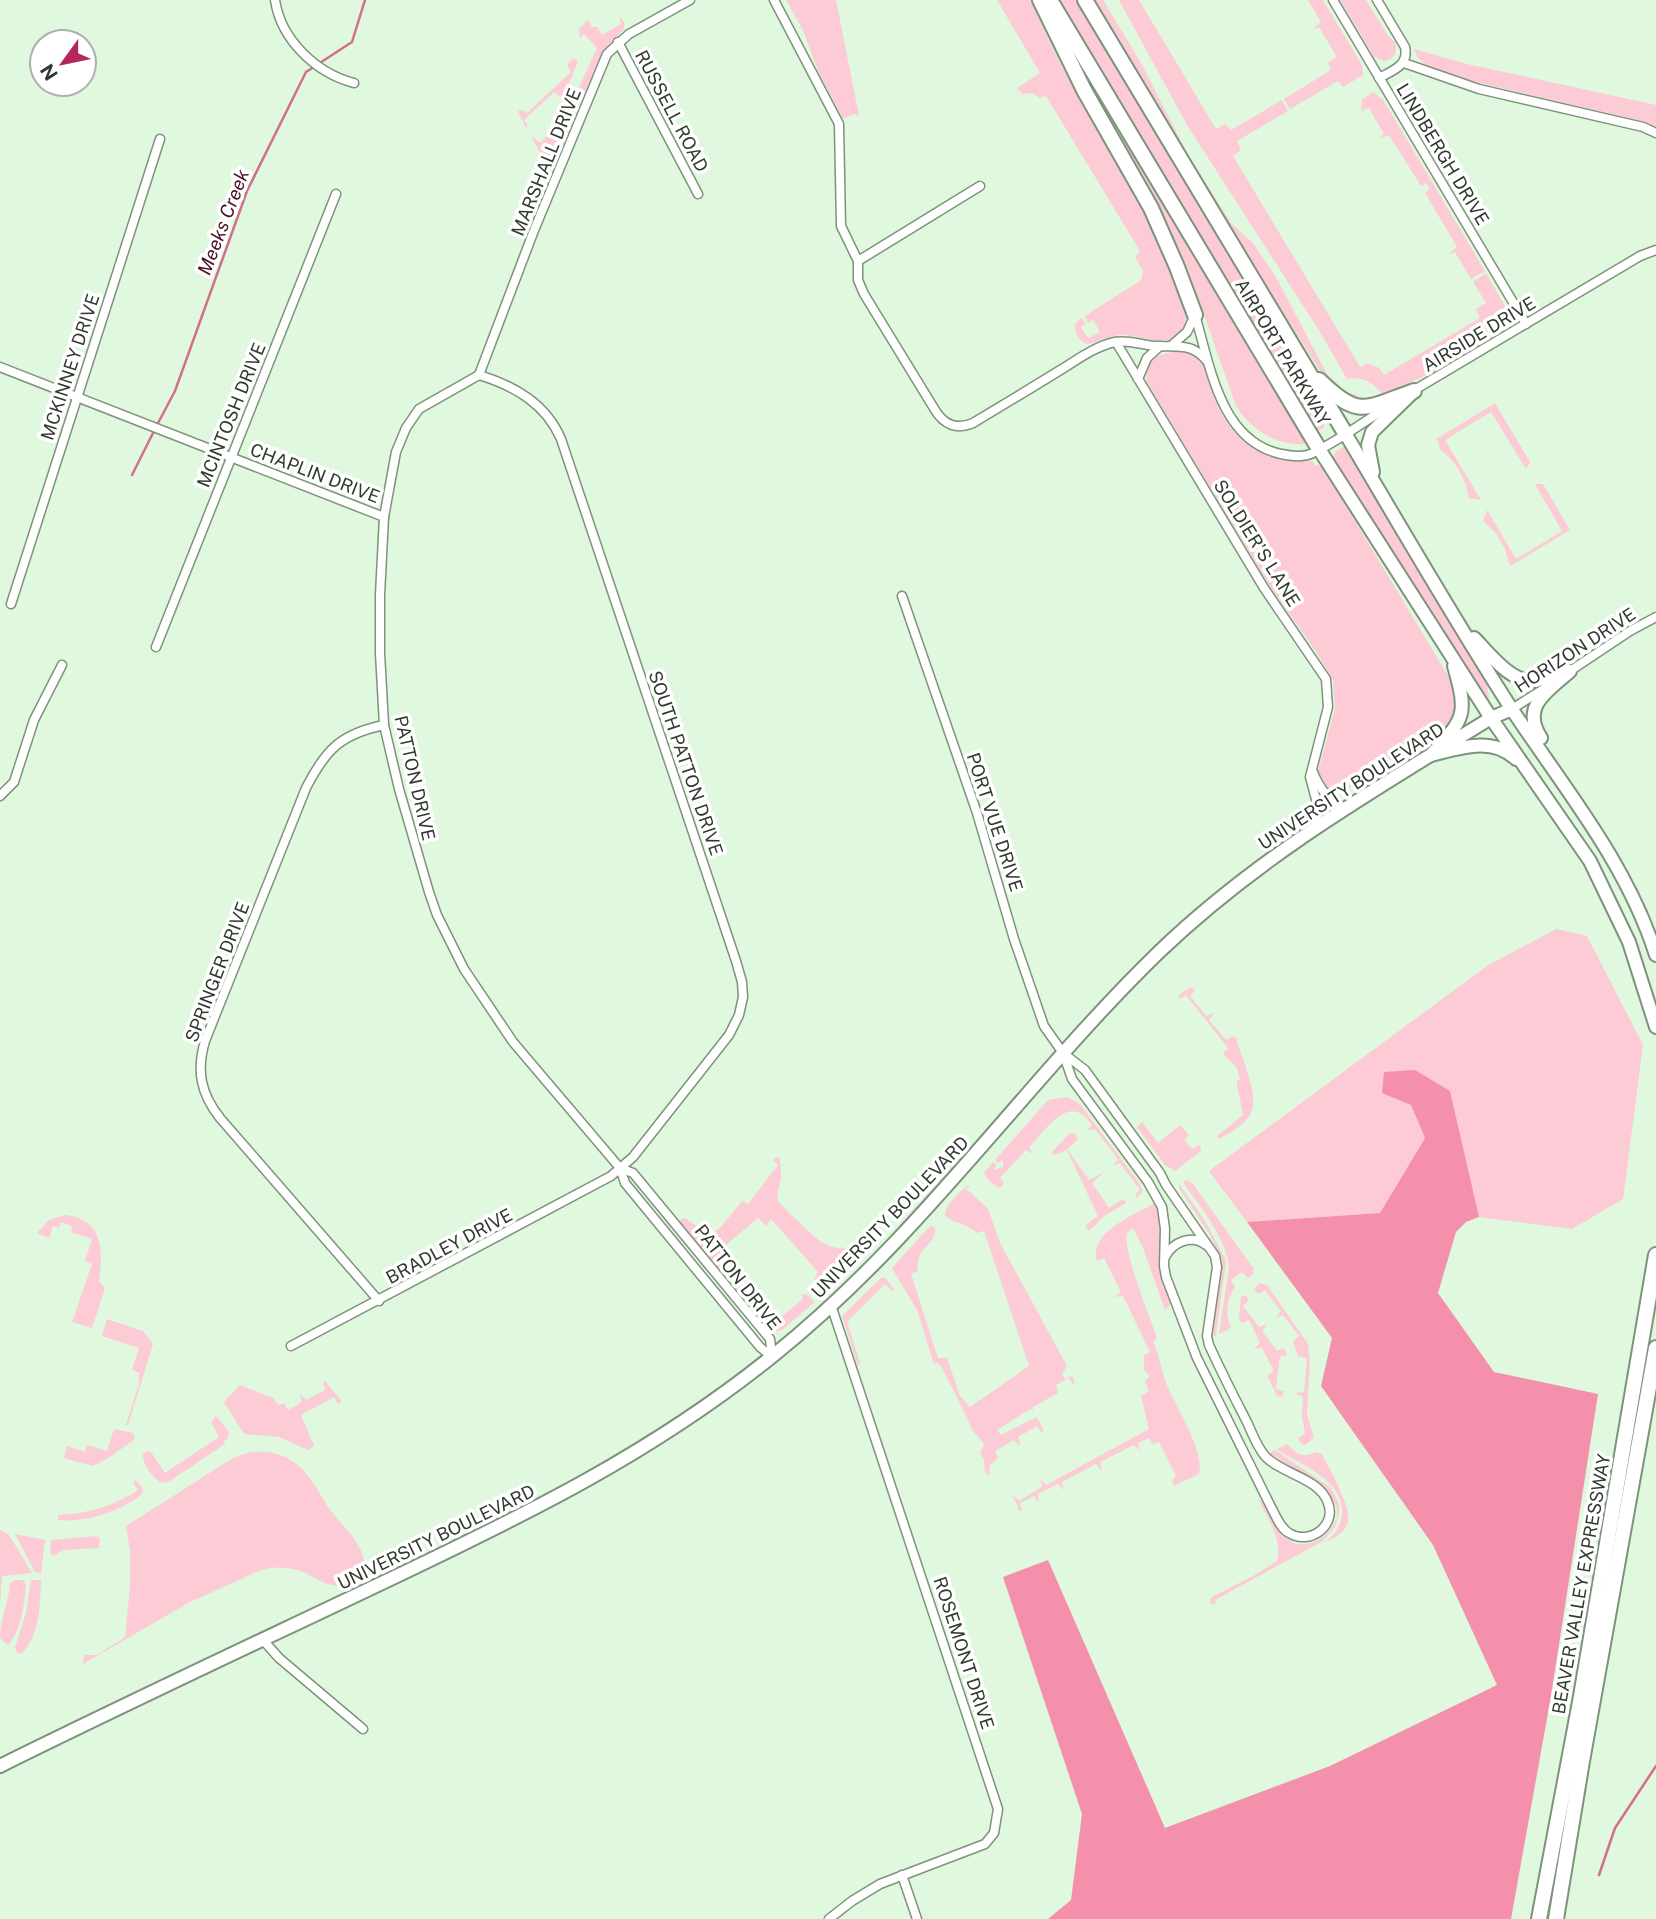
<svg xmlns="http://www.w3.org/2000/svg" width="1656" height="1919" font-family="'Public Sans',sans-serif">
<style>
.green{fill:#fccbd6}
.forest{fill:#f490ab}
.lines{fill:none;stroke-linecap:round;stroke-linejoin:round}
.stream{stroke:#d1708b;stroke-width:2.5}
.minor-casing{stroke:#7d937b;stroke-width:11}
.primary-casing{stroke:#7d937b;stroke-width:16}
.trunk-casing{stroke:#7d937b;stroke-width:16}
.motorway-casing{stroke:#7d937b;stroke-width:18}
.minor{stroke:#fff;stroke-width:8}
.primary{stroke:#fff;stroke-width:12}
.trunk{stroke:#fff;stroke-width:12}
.motorway{stroke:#fff;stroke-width:14}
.labels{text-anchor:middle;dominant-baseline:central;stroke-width:7;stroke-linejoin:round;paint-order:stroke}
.street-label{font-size:18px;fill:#313a2f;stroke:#fff}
.water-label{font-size:19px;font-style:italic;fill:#4e1127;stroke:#fff}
</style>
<rect width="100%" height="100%" fill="#e0f8dd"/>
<g class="green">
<path d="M786,0H836L859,116L854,114L843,119L819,73L802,28Z"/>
<path d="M997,0H1030C1043,27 1055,55 1070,81C1089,115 1205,301 1184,330C1167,352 1140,333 1118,335C1107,337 1098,342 1088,344C1079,342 1074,333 1075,324L1081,318L1086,324L1081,327L1088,338L1100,332L1093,320L1088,323L1085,316L1141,280L1143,271L1135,257L1140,251L1046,96L1040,98L1032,93L1022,94L1017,88L1040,73Z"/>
<path d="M1056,0H1078L1324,410L1327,417L1324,418V427L1316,432Z"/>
<path d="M1094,0H1103L1141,63L1188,155L1231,223L1253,243L1276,277L1327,374L1345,391L1369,400L1355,401L1329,383L1322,374L1204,187Z"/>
<path d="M1119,0H1139L1216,129L1225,124L1231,130L1282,100L1288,111L1237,141L1241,150L1233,156L1360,367L1367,363L1379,368L1384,375L1480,318L1476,309L1486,303L1473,282L1486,273L1506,308L1504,321L1506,322C1485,354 1418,376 1384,396C1374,383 1363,376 1347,379L1320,332L1187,125Z"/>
<path d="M1308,0H1323L1362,65L1363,75L1343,87L1338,81L1290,109L1284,99L1331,70L1328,62L1337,57L1319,27L1312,30L1321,22Z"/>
<path d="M1340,0H1366L1389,37L1395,42C1398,52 1395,58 1385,61L1374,57Z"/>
<path d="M619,16L624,22V29L603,51L584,94L582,96L578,95L577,92L597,48L584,34L580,38L579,29L588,20L592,27H597L602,35L621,24Z"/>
<path d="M1414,49L1467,64L1656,105V127L1633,119L1468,80L1426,65L1418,58Z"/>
<path d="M573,58L578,61L564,96L562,98L554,92L524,120L528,126L526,128L518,111L522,110L527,113L571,72L567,65Z"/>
<path d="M1373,92L1384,101L1485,271L1471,279L1455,252L1447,255L1457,247L1425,193L1430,189L1426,183L1421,186L1389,135L1378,139L1384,134L1369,108L1361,111L1362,100Z"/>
<path d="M571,105L577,109L556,166L550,169L532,138H534L540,143L567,117L563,110Z"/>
<path d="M1123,136L1306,438L1303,440L1305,444C1275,446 1252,430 1236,406L1188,269L1162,214L1118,138Z"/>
<path d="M1180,350C1191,350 1197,354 1203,362C1208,376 1211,390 1217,404C1233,444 1271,464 1313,461L1314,465L1322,466L1456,689C1455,720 1448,736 1419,749C1411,753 1404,751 1394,757C1376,769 1359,783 1339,793L1326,788L1318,771L1335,709L1333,680L1317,653L1271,588L1146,381L1147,367L1153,357Z"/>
<path d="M1495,403L1530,462L1526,469L1491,412L1445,440L1481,500L1469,498C1466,480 1456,460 1440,450L1438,440H1435Z"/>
<path d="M1345,446L1486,680L1490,701L1488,702L1338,468L1333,457L1336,451Z"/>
<path d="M1535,484H1543L1570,530L1510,566L1505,549L1496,533L1483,521L1487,510L1516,559L1562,531Z"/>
<path d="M1556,929L1587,936L1643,1045L1623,1199L1572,1229L1479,1217L1469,1176L1411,1105L1425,1138L1380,1213L1247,1222L1209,1171L1487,966Z"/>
<path d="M1191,987L1195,990L1190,996L1206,1016L1214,1013L1209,1020L1226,1040L1233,1036L1236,1038C1241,1057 1261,1098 1250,1115C1244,1125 1229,1133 1219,1139L1217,1136L1243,1115L1237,1084V1081L1240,1079L1237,1068L1223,1054L1228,1048L1186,995L1179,999V995Z"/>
<path d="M1067,1097L1080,1104L1139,1183L1143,1191L1137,1198L1135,1195L1140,1190L1120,1163L1113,1166L1118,1159L1095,1129L1087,1131L1092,1125C1069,1091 1048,1128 1029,1147L1033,1154L1026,1150L1000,1178L1004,1183L1001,1187C994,1188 987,1179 984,1173L993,1162L996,1165L994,1170L1003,1167V1160L998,1163L995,1160L1048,1100Z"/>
<path d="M1142,1122L1158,1143L1180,1125L1189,1135L1184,1140L1192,1149L1200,1145L1201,1151L1175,1171L1165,1165L1137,1127Z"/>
<path d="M1070,1133L1075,1134L1078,1139L1067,1149L1089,1180L1104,1172L1092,1183L1109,1208L1123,1199L1126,1203L1104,1216L1089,1231L1085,1226L1098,1216L1067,1150L1054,1155L1051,1153Z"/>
<path d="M777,1157L780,1159C780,1165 781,1172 781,1178C780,1186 776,1191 778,1201C785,1209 793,1217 801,1224C824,1247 838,1257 868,1239L874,1245L826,1291L814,1280L818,1272L771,1219L766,1226L758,1218L720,1250L727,1261L731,1259L733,1261L722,1273L679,1223L680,1220L685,1218L705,1232H714L721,1227L742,1201L748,1204L778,1165L773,1160Z"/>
<path d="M1187,1180L1192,1183L1254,1269L1253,1274L1248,1278L1242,1272L1231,1280L1235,1287C1226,1301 1225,1313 1231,1328L1219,1334L1229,1268C1228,1241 1200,1206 1184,1184L1183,1182Z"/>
<path d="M1179,1184L1204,1219L1226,1261L1216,1335L1212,1337L1222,1261L1210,1235L1179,1188Z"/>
<path d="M970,1185L965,1191L968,1190L988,1209L1000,1243L1067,1366L1062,1374L1065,1379L1072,1376L1075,1383L1073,1384L1069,1378L1056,1385L1058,1393L1033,1407V1410L1030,1409L997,1430L1001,1435L1037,1417L1044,1431L1041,1432L1037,1426L1018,1437L1020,1443L1019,1446L1014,1440L995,1451L998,1458L990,1465L989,1476L985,1472L984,1460L980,1453L984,1445C981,1438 974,1434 971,1427C962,1406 951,1386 941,1366L936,1362L934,1365L918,1312L892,1268L928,1228L931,1226L935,1228C937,1245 914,1248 918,1271L911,1274L938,1358H947L960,1396L970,1407L1029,1366L984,1231L977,1233C967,1223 955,1225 945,1215C946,1204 960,1190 970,1185Z"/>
<path d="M1155,1203L1161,1215L1159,1270L1171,1303L1165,1310L1143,1248L1133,1228L1127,1233C1122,1248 1149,1316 1156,1334L1157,1339L1153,1342C1160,1356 1161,1371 1167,1385C1176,1408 1205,1451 1199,1474L1174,1486L1172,1481L1176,1476L1159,1442L1153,1444L1149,1438L1138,1443L1140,1451L1134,1445L1100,1462L1102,1471L1096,1464L1062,1482L1064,1490L1058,1484L1038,1494L1039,1503L1034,1496L1020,1503L1022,1510L1019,1511L1013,1495L1019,1501L1042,1487L1040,1479L1046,1485L1149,1429L1141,1396L1149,1391L1145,1381L1150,1376L1144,1370V1355L1150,1352L1123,1296L1115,1297L1121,1292L1104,1258L1097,1261C1087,1233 1136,1214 1155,1203Z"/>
<path d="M65,1215C104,1219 103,1251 99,1281L105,1288L92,1328L72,1322L92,1264L85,1261L92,1239L71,1232L72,1226L61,1222L59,1228L53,1226L49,1238L37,1233L49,1220Z"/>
<path d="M742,1276L743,1289L765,1315L769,1309L781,1317L803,1299L801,1294L808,1295L815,1302L782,1330L774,1332C762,1325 731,1293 732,1280Z"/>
<path d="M881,1278H885L895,1290L892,1291L885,1284L847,1322L860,1363L858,1366L842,1316Z"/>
<path d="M1260,1283L1267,1285L1308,1344L1310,1360L1307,1414L1314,1438L1305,1445L1301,1444L1298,1438L1305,1434L1302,1416L1303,1397L1295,1393L1304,1392L1307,1359L1298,1356L1293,1341L1299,1336L1283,1315L1276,1318L1281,1311L1265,1290L1258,1294L1254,1289Z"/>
<path d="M1245,1295L1249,1300L1243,1306L1259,1327L1267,1324L1262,1331L1277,1351L1284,1348L1287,1353L1286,1356H1280L1276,1389L1284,1391L1282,1397L1277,1396L1268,1377V1375L1274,1371L1262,1348L1254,1349L1260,1343L1249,1320L1242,1323L1239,1319L1241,1297Z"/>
<path d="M107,1319L143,1331L153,1344L128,1425H126L140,1380L138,1379L140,1373L132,1370L139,1348L102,1336Z"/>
<path d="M325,1381L342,1402L338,1404L334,1397L301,1415L314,1446L308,1450L279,1437L244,1434L224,1402L240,1385L273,1398L278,1405L284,1403L288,1410L302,1402L300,1394L306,1400L325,1390L323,1384Z"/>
<path d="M216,1416L229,1432L228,1438L223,1442L225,1444L170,1481L162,1483C153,1479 142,1463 143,1454L147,1451L151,1452L165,1473L219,1437L211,1422Z"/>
<path d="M114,1429L133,1433L135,1439L107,1459L92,1466L64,1458L67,1446L85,1452L87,1445L107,1451Z"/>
<path d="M1287,1444C1297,1454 1301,1459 1316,1452L1322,1454C1329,1468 1352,1508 1348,1522C1345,1534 1333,1538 1323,1543C1333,1537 1340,1528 1342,1516C1346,1482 1303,1465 1279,1451L1278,1449Z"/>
<path d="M1275,1450L1331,1488L1339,1504V1513L1335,1527L1323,1541L1215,1600L1216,1603L1211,1605L1210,1599L1212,1597L1253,1576L1277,1561C1283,1539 1267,1518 1258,1498C1271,1509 1275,1535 1294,1543C1303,1547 1317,1542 1324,1536C1367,1498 1292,1471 1270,1453Z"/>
<path d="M250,1452C265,1451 279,1452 292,1461C312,1474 318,1493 331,1511C341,1525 379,1558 357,1575C353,1578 344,1584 338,1585C327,1587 314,1576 303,1572C290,1567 275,1566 261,1570L190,1602L83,1664L84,1655H97L125,1637L130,1586V1551L126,1526L233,1458Z"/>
<path d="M136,1480L143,1489L142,1494C121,1511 86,1523 58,1520V1515C87,1514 114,1506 138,1490L133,1482Z"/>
<path d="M0,1530L9,1535L32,1573L2,1576L0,1604Z"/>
<path d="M15,1534L45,1540L41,1573L35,1572Z"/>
<path d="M97,1536L100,1539L99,1548L63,1550L54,1556L50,1553L51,1540Z"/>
<path d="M15,1580H24L26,1586C24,1604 21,1632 8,1645L0,1638C0,1619 9,1602 10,1583Z"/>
<path d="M31,1580H41C40,1606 40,1635 21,1654L16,1652L15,1647L26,1613Z"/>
</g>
<path class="forest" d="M1415,1070L1450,1091L1479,1217L1466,1222L1456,1232L1438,1293L1494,1372L1598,1394L1551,1696L1511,1919H1048L1071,1900L1082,1814L1003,1577L1048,1560L1165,1828L1330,1766L1497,1685L1433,1545L1321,1386L1332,1338L1247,1222L1380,1213L1425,1138L1411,1105L1382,1093L1384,1072Z"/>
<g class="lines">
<g class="stream">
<path d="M157,425L175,391L247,191L306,72L352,42L365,0"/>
<path d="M132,475L154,431"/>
<path d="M1599,1875L1615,1828L1656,1766"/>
</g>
<defs>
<g id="minor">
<path d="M275,0C281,40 316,73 354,83"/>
<path d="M774,0L839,124L841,226L858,261L980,186"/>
<path d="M1333,0L1526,324"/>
<path d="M1377,0L1405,47C1409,65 1394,70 1379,78"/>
<path d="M618,42L698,194"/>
<path d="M1404,63L1479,89L1643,127L1656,133"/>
<path d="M858,261V280L864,294L935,410C944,425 957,430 973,423C1003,405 1033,387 1062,369C1078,359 1096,346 1115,342C1130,339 1143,346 1158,346C1178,347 1193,343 1207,361"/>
<path d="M1195,315C1210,365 1220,441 1281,454C1291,456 1303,458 1313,453C1340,440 1366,420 1391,405"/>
<path d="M1116,342L1264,588L1326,679L1328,707L1310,777L1317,803L1316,826"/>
<path d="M1172,345L1187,332L1195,315"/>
<path d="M0,367L384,517"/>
<path d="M479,375L419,409L406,428L396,452L384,517L380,595V653L384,725L399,789L429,892L437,915L464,969L513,1042L620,1168L625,1183L760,1347L772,1357"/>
<path d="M479,375L533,233L607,54L629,34L690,0"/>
<path d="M1138,379L1147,358L1160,346"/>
<path d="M1411,392L1640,256L1656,250"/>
<path d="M902,596L977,813L1014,939L1044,1026L1063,1053L1085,1070L1160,1173L1166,1185L1215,1256L1217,1267L1207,1336L1209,1345C1221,1371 1234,1397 1247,1422C1252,1433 1257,1447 1265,1456C1281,1474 1320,1478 1328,1503C1337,1526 1309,1546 1289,1533C1280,1528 1276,1516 1271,1507L1197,1358L1166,1277L1164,1266L1165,1229L1162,1207L1148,1182L1072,1079L1063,1053"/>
<path d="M11,604L160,139"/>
<path d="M156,647L336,194"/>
<path d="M1567,673L1630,631L1656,617"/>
<path d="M1512,709L1545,688"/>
<path d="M1313,772C1319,788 1329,801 1345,808"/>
<path d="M0,796L14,782L34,720L62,665"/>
<path d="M620,1168L633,1173L770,1339L772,1357"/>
<path d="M1165,1257C1173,1242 1191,1234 1206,1245"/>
<path d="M379,1301L220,1118C201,1094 196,1071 205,1041L306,788C326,749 341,734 384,725"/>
<path d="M291,1346L611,1176L633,1157L729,1035L739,1015L743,997L742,982L736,961L561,439C546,404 515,386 479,375"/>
<path d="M263,1640L279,1658L363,1729"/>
<path d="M902,1875L917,1919"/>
<path d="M829,1919L852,1901L880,1884L985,1844L994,1833L998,1809L831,1305"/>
</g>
<path id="primary" d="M0,1766C127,1703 256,1643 384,1582C525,1515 653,1453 775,1354C921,1237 1026,1081 1159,952C1259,856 1374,790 1491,718L1512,709"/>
<g id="trunk">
<path d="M1345,433C1399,524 1452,616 1509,705C1563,787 1626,861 1656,955"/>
<path d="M1319,449L1491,718L1590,861L1629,942L1656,1027"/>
<path d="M1373,472L1368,445L1372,432L1412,393"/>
<path d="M1474,638C1489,653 1510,682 1533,681C1543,680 1555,675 1566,673"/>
<path d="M1541,738C1520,706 1548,691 1570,671"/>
<path d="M1431,755C1465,718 1468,715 1454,666"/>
<path d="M1431,755C1460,748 1492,736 1516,759"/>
</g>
<g id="motorway">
<path d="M1040,0L1084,90L1151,208L1177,267L1195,315"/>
<path d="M1050,0L1319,449"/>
<path d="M1085,0L1345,433"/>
<path d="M1319,380C1360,420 1365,408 1414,391"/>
<path d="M1539,1919L1580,1702L1656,1255"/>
<path d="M1556,1919L1582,1761L1656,1348"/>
</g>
</defs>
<use href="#minor" class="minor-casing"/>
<use href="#primary" class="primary-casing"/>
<use href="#trunk" class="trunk-casing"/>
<use href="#motorway" class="motorway-casing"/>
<use href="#minor" class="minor"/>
<use href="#primary" class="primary"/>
<use href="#trunk" class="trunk"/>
<use href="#motorway" class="motorway"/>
</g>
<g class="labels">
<g class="street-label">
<text transform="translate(672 111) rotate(62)">RUSSELL ROAD</text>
<text transform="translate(1443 154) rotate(59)">LINDBERGH DRIVE</text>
<text transform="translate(546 162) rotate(-68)">MARSHALL DRIVE</text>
<text transform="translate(1479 334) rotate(-31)">AIRSIDE DRIVE</text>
<text transform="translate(1283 352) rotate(59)">AIRPORT PARKWAY</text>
<text transform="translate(70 367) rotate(-72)">MCKINNEY DRIVE</text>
<text transform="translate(231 415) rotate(-68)">MCINTOSH DRIVE</text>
<text transform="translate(315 473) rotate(21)">CHAPLIN DRIVE</text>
<text transform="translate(1257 543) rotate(58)">SOLDIER'S LANE</text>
<text transform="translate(1575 650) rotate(-33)">HORIZON DRIVE</text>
<text transform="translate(686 763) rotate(71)">SOUTH PATTON DRIVE</text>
<text transform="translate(415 778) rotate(77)">PATTON DRIVE</text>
<text transform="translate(1351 786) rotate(-33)">UNIVERSITY BOULEVARD</text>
<text transform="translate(995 822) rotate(72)">PORT VUE DRIVE</text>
<text transform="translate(217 972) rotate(-69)">SPRINGER DRIVE</text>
<text transform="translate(890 1217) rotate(-46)">UNIVERSITY BOULEVARD</text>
<text transform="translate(449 1246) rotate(-28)">BRADLEY DRIVE</text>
<text transform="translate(738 1277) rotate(52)">PATTON DRIVE</text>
<text transform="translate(436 1537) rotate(-26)">UNIVERSITY BOULEVARD</text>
<text transform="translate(1581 1584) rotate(-80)">BEAVER VALLEY EXPRESSWAY</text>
<text transform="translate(964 1653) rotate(72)">ROSEMONT DRIVE</text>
</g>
<g class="water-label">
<text transform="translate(223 222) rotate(-69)">Meeks Creek</text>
</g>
</g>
<g transform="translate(63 63) rotate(237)"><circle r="33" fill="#ffffff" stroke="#adb0ac" stroke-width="2"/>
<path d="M0-5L12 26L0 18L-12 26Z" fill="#b4275d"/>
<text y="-10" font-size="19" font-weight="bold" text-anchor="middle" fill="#313a2f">N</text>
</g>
</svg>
